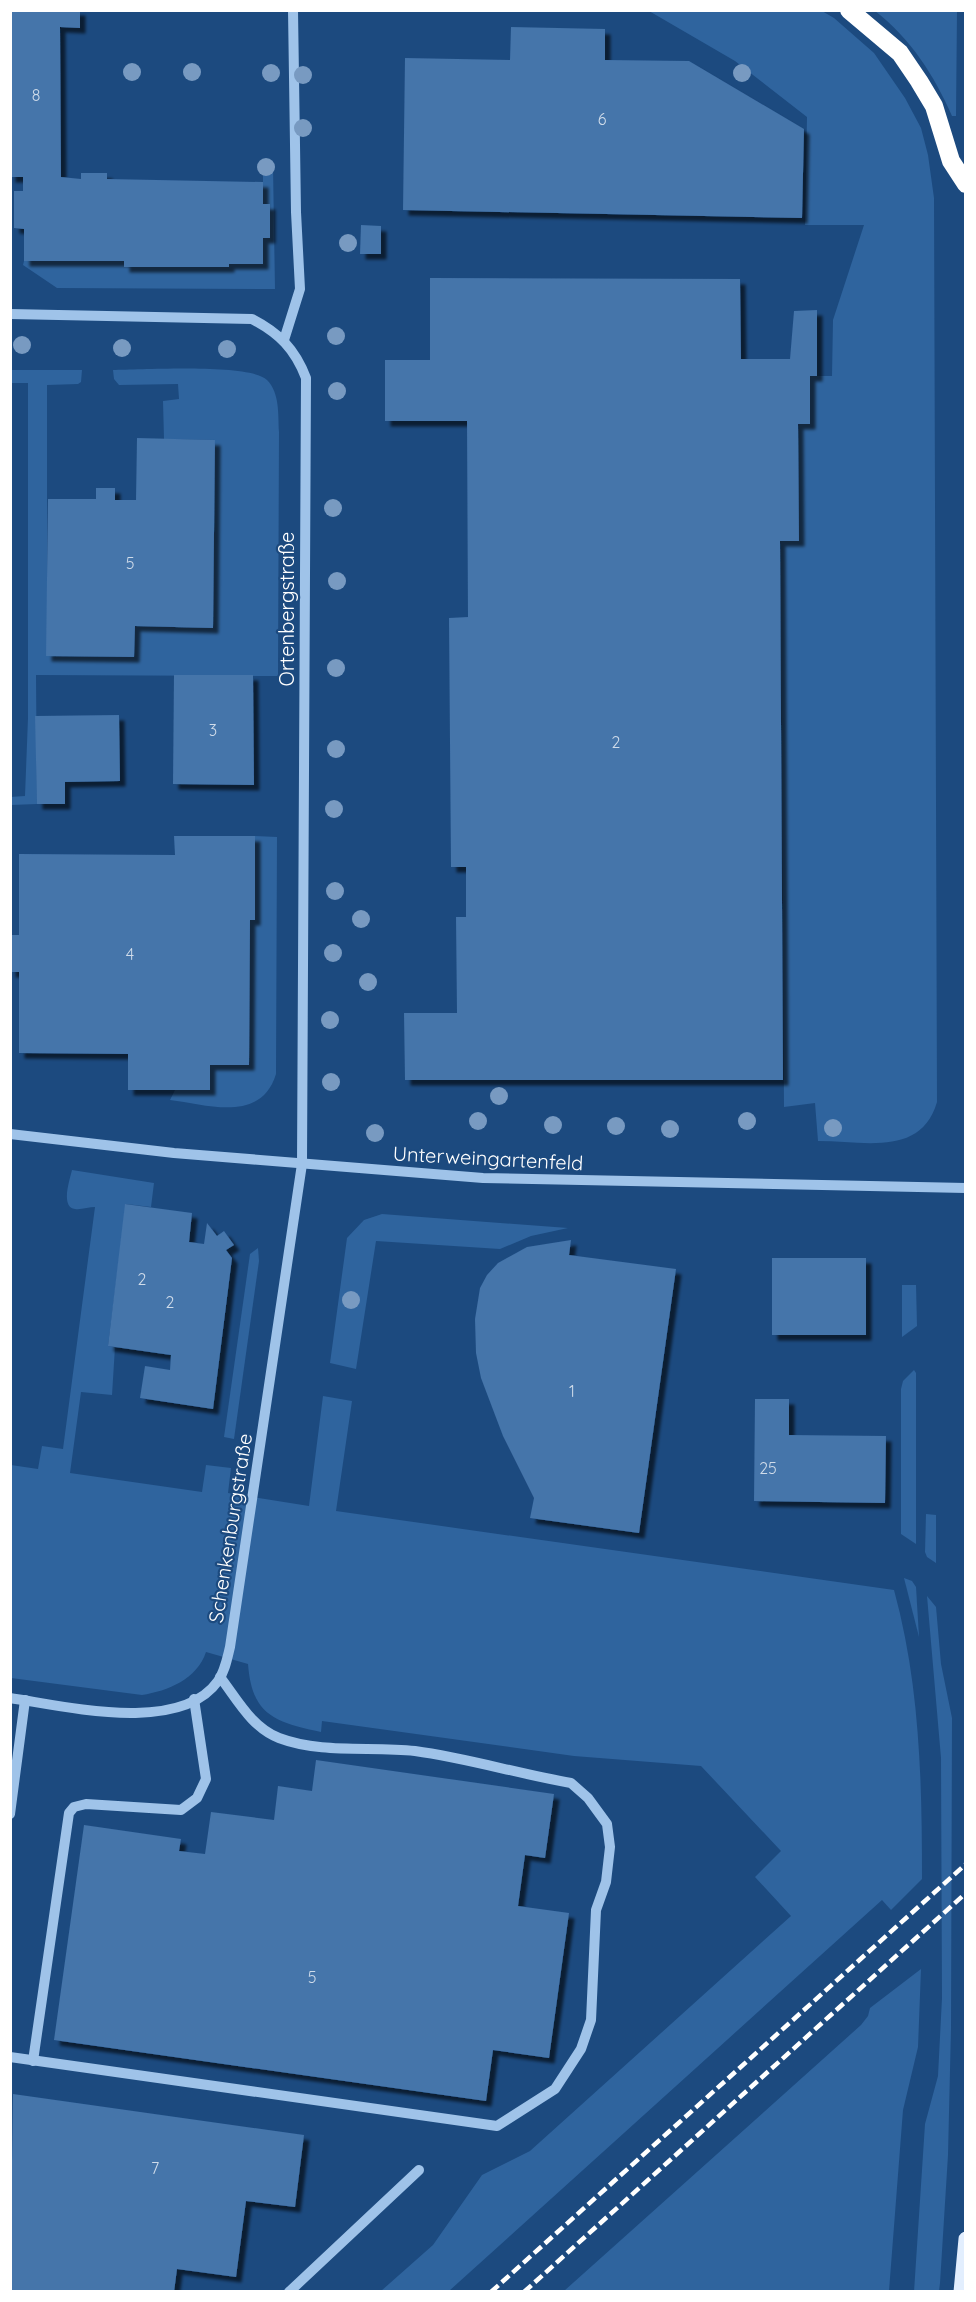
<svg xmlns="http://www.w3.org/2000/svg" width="976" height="2302" font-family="Quicksand,sans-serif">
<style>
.green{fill:#2f649e}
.building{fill:#4474aa;filter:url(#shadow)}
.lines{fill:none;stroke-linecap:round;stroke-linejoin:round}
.minor{stroke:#9fc3e9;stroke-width:10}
.major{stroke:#e2eefe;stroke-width:15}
.highway{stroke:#fff;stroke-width:18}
.rail{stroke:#fff;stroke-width:4.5;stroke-dasharray:10 4.5;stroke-linecap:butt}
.tree{fill:#789ac1}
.labels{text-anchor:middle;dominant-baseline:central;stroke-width:4.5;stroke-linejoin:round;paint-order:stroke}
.number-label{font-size:16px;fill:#d0dcea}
.street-label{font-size:20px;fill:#fff;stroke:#1c4a7f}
</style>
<defs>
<filter id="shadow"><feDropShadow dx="5.5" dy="5.5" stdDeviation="1.5" flood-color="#0009"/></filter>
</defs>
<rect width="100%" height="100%" fill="#1c4a7f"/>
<g class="green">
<path d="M649,11H822L834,18L874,53L905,98L921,128L928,155L934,198L937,1102C921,1157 864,1141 818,1141L815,1103L784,1107L780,541H799L798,424H810V376H832L833,320L864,225H805L807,117L735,61Z"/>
<path d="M875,11H957L956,116H952C934,75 911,39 875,11Z"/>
<path d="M263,166H273L275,289L57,288L23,265L24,261H124V267H229V264H263V238L270,237V204H263Z"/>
<path d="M11,370H82L81,382L78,384L47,385V656L134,657L135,626L213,627L215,440L164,439L163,401L179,399L178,384L119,385L114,379L113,370C141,370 250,363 267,380C280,393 278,415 279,432L278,676L36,675L37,804L11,805L10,797L25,796L28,718V383H11Z"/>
<path d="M255,836L277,837L276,1074C261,1123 209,1105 170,1100L175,1090H210V1065H249L250,920L255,919Z"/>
<path d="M72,1170L154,1183L151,1207L126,1204L108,1346L115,1347L112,1395L81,1392L70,1473L202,1492L206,1465L231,1468L228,1493L309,1506L323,1396L352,1401L336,1511L894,1590C920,1685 922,1781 922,1879L891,1910L882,1900L449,2291H381L433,2245L482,2175L530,2151L791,1916L755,1877L781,1851L701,1766L574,1756L322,1721L321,1732C274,1722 252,1715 248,1664L206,1652C197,1679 168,1691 142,1695L11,1678V1465L38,1469L42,1446L63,1449L95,1207C89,1207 81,1210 75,1209C60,1207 70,1179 72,1170Z"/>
<path d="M382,1214L568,1228L531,1236L500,1249L376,1241L356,1369L330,1363L347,1238L364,1220Z"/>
<path d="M258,1248L259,1261L234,1439L224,1437L250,1254Z"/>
<path d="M902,1285H916L917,1326L902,1337Z"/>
<path d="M914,1370L916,1373V1544L901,1534V1389L903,1381Z"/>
<path d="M926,1514L936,1515V1563L927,1557L925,1552Z"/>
<path d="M904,1578L912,1581L916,1587L919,1637Z"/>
<path d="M927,1596L936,1607L941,1664L952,1718L951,2028L948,2155L940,2283L939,2291L914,2292L925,2124L938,2076L942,1998L941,1758Z"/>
<path d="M921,1969L918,2047L903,2110L889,2291H564L861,2025L868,2016L870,2008Z"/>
</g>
<g class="building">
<path d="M10,10H80V28L60,27L61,177L81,179V173H107V179L263,182V204H270V238H263V264H229V267H124V261H24V229L14,228V191H23V177H10Z"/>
<path d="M511,27L605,29V60L689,61L804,129L802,218L403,210L405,58L510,60Z"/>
<path d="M361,225L381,226V254H360Z"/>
<path d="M430,278L740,279L741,359H790L794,311L817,310V376H810V424H798L799,541H780L783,1080H405L404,1013H457L456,917H466V867H451L449,618L468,617L467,421H385V360H430Z"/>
<path d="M137,438L215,440L213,628L135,626L134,657L46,656L48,499H96V488H115V500H136Z"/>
<path d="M174,675H253L254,785L173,784Z"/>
<path d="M119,715L120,781L65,782V804H37L35,716Z"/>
<path d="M174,836H255V920H250L249,1065H210V1090H128V1054L19,1053V972H10V935H19V854L175,855Z"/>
<path d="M125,1204L192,1213L189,1242L204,1244L207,1223L217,1236L224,1231L234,1245L226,1250L232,1258L213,1409L140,1398L145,1366L170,1370L171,1355L108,1346Z"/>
<path d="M571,1240L569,1255L676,1269L639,1533L530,1518L534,1498L503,1436L481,1378L476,1353L475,1319L480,1288L487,1275L498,1263L527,1247Z"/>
<rect x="772" y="1258" width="94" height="77"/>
<path d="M755,1399H789V1435L886,1436L885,1503L754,1501Z"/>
<path d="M316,1760L554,1794L545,1858L525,1855L518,1906L569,1913L549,2058L493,2050L486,2101L54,2040L84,1825L181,1839L179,1851L205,1854L211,1812L274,1820L278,1786L312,1791Z"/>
<path d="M13,2094L304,2135L295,2207L246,2201L236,2277L177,2269L174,2292H10Z"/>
</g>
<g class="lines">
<g class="minor">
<path d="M10,314L252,319C279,333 295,349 306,378L302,1164L230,1647C227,1659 225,1671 218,1681C180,1735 64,1706 10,1698"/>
<path d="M284,340L300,289L296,212L293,10"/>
<path d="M10,1134L174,1153L483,1178L966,1188"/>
<path d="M10,1814L25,1700"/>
<path d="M10,2057L497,2126L555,2089L581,2049L591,2020L596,1910L606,1882L610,1847L607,1824L588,1798L571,1783C519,1774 467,1758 415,1751C371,1746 321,1754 279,1738C252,1728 237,1699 220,1677"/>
<path d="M33,2061L69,1813L74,1807L86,1804L181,1810L197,1798L206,1779L194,1699"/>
<path d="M289,2292L419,2170"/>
</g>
<path class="major" d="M961,2292L966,2239"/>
<path class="highway" d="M849,10L900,53L919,81L934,106L951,161L966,184"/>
<g class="rail">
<path d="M491,2292L966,1864"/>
<path d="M524,2292L966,1893"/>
</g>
</g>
<g class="tree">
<circle cx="132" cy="72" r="9"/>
<circle cx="192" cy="72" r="9"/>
<circle cx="271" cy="73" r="9"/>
<circle cx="742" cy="73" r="9"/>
<circle cx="303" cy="75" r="9"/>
<circle cx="303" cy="128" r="9"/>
<circle cx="266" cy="167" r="9"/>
<circle cx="348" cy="243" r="9"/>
<circle cx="336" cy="336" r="9"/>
<circle cx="22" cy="345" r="9"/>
<circle cx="122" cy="348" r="9"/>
<circle cx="227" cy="349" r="9"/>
<circle cx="337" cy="391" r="9"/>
<circle cx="333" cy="508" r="9"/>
<circle cx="337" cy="581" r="9"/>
<circle cx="336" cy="668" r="9"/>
<circle cx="336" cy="749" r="9"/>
<circle cx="334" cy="809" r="9"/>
<circle cx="335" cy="891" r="9"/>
<circle cx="361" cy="919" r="9"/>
<circle cx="333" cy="953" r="9"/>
<circle cx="368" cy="982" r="9"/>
<circle cx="330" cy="1020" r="9"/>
<circle cx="331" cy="1082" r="9"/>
<circle cx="499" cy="1096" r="9"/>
<circle cx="478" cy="1121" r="9"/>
<circle cx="747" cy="1121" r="9"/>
<circle cx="553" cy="1125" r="9"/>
<circle cx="616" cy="1126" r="9"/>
<circle cx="833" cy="1128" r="9"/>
<circle cx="670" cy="1129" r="9"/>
<circle cx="375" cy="1133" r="9"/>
<circle cx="351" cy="1300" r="9"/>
</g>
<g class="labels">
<g class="number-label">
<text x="36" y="95">8</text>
<text x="602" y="119">6</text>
<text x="130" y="563">5</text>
<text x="213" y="730">3</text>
<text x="616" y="742">2</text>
<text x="130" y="954">4</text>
<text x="142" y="1279">2</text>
<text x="170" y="1302">2</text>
<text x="572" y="1391">1</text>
<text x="768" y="1468">25</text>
<text x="312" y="1977">5</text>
<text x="155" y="2168">7</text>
</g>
<g class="street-label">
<text transform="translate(286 609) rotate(-90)">Ortenbergstraße</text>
<text transform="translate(488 1158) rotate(3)">Unterweingartenfeld</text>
<text transform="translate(230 1528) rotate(-81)">Schenkenburgstraße</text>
</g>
</g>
<rect width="976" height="2302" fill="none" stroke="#ffffff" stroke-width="24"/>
</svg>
